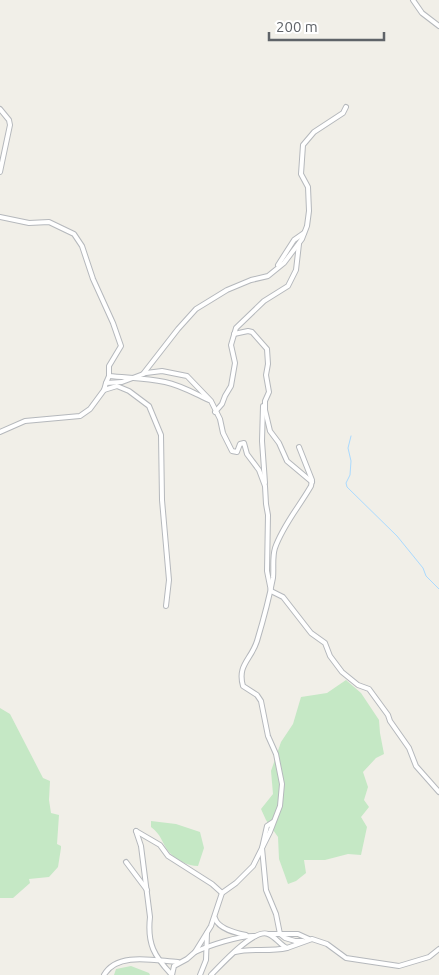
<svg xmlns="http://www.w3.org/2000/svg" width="439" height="975" font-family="Ubuntu,sans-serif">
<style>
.green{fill:#c5e8c5}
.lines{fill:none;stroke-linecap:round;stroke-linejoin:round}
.stream{stroke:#aadaff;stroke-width:1}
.street-casing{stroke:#b5b8bc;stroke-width:6}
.street{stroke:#fff;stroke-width:4}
</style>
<rect width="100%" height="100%" fill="#f1efe8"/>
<g class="green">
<path d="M346,680L361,693L379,720L380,733L384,754L376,758L363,772L368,787L364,800L369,807L361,817L367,827L361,855L348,854L325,860H304L306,873L296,881L288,884L279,859L278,837L266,820L261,809L273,794L271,771L281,742L293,724L301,697L327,693Z"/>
<path d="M0,708L10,714L43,778L50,781L49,800L51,813L59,815L57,844L61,846V848L58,867L49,877L29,879L30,883L13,898H0Z"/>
<path d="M151,821L176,824L200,832L204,848L198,866C188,866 176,860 169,852C161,842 162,835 151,827Z"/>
<path d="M131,966L149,973L150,975H114L116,969Z"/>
</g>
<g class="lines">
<path class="stream" d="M351,436L348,448L351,461L350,475L346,483L347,487L397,536L423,568L426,576L439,589"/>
<defs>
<g id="street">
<path d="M413,0L422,13L439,26"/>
<path d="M0,109L9,120L10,125L0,172"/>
<path d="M0,217L29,223L49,222L74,234L82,246L93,279L113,323L121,346L109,366V376L106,383"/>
<path d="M278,265L294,240L304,233"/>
<path d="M234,334L248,331L252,332L267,349L268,364L266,375L269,392L265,401V410L270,431L279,443L287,461L312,482"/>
<path d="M143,374L178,329L196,309L227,290L251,280L268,276L284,263L302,239L307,226L309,211L308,187L301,174L303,145L314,132L343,113L346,107"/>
<path d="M109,376C128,378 146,378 165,382C180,385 194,393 209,400"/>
<path d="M104,390L117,386L129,391L149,406L161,435L162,500L169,580L166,606"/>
<path d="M263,406L262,441L265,483"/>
<path d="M215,412L222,404L225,396L231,386L235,363L231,345L236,328L264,301L288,286L296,270L299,244"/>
<path d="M0,432L25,421L80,416L90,409L104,390L106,383L122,382L146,373L162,371L187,376L211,401L220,419L223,433L232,451L237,452L240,444L244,443L247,454L259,470L265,486L266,504L268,515L267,571L271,591L283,597L311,633L325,643L330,656L342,672L358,685L369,689L388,715L390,721L409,748L416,766L439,792"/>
<path d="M273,822L267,826L262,848L266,890L276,914L280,934L285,938L295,941H303"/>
<path d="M136,831L141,846L150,917C147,944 154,956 172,975"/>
<path d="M136,831L160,845L168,856L212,884L222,893"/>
<path d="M126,862L147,890"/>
<path d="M215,918C218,929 236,933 246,935"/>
<path d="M269,934H298L309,939"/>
<path d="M195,952C208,946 240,935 255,936"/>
<path d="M235,952C252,948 270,952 287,948"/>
<path d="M104,975C117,951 157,961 178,962"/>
<path d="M172,975L174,966L187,959L195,952L211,926L222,893L236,883L253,866L270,832L280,806L282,784L276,754L268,736L261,701L257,695L243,686C237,665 251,660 257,641C263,621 269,599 273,578C274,568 272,558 275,548C283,525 299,507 311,486L312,480L299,447"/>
<path d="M200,975L206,960L207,933"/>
<path d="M211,975C221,965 254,928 268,934C275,936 280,945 287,948L312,939L327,944L346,958L399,966L429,957L439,949"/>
</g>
</defs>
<use href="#street" class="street-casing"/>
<use href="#street" class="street"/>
</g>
<path d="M269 32v8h115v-8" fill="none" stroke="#5f6368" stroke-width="2.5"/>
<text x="276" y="32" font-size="15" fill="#5f6368" stroke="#ffffff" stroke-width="4" paint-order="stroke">200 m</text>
</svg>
